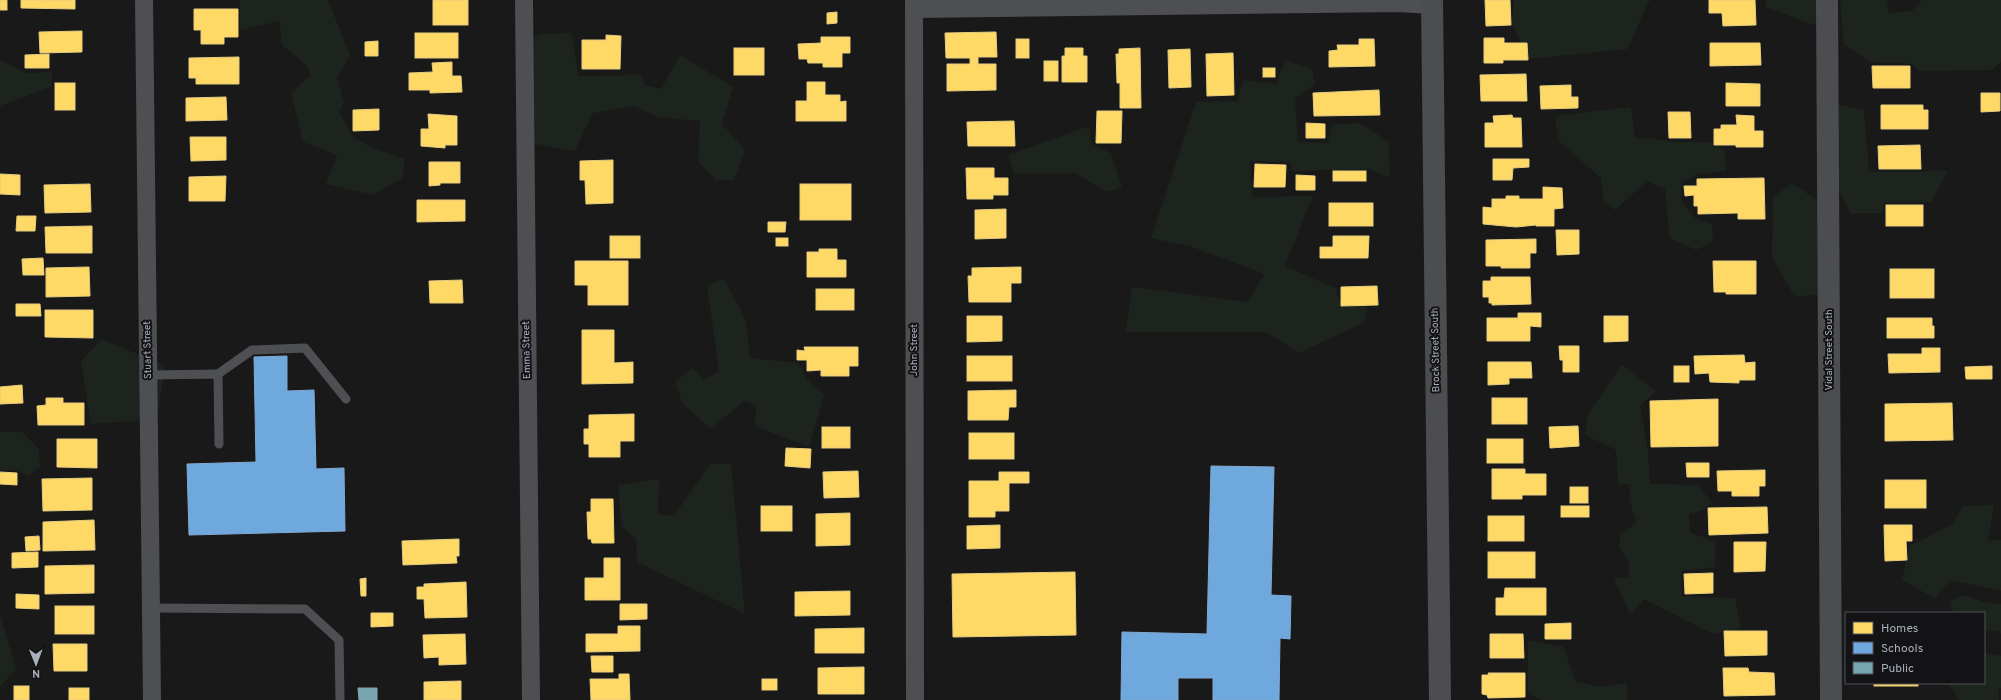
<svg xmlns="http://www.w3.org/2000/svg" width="2001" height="700" font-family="Overpass,sans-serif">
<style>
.green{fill:#1d241d}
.homes{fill:#ffd966;stroke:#e6cd80}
.schools{fill:#6fa8dc;stroke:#81aad2}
.public{fill:#76a5af;stroke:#86a8b3}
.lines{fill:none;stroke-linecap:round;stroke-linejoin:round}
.service{stroke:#4d4f52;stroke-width:9}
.minor{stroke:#4d4f52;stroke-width:18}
.secondary{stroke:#4c4d51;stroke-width:22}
.labels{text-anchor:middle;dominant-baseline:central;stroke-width:4;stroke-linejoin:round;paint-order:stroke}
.street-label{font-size:10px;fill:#aab0bb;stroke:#131316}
</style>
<rect width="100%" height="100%" fill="#191919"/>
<g class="green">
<path d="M240,0H328L350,55L337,78L344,103L339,112L353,137L373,148L405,159L402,178L374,195L326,184L337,155L303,142L291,93L310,76L307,66L281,44L280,21L240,30Z"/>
<path d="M1514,0H1652L1648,2L1628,49L1528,59L1512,23Z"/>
<path d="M1766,0H1819L1821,18L1813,25L1766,7Z"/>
<path d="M1840,0H1887L1889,13L1912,11L1922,0H2001V62L1992,70L1920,71L1912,64L1870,62L1844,44Z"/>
<path d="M572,33L578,76L641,75L645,85L661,89L680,55L733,87L722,124L745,150L734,180H716L698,161L700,121L657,117L635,106L593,113L575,151L519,141L515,55L539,34Z"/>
<path d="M0,60L27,73L52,72L51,87L0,106Z"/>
<path d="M1285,60L1312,69L1315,84L1295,99L1298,142L1328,143L1332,125L1360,123L1389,142L1390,178L1369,169L1292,171L1290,162L1250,161L1252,197L1313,196L1285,266L1335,288L1339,300L1367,307L1365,322L1299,353L1266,332H1126L1132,287L1247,302L1265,274L1192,247L1151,238L1196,102L1237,101L1243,80L1276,84Z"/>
<path d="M1836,104L1864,110L1869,172L1948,171L1931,202H1884L1881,213H1850L1840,193L1832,169Z"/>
<path d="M1631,107L1635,137L1674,142H1710L1725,151L1726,171L1697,174L1682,183L1681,201L1695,218L1712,224L1713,242L1696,250L1670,238L1665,189L1647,181L1615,210L1603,200L1601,178L1559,141L1555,116Z"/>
<path d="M1089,126L1092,144L1111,153L1122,187L1106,192L1075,173L1014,174L1008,155Z"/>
<path d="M1792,183L1818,201L1821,295L1794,296L1772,256L1773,198Z"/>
<path d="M724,279L746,320L750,358L799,363L807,379L824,395L809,447L755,426L756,405L744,401L711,429L682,403L675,382L693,368L704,380L719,371L707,285Z"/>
<path d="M102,339L165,366L157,419L91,424L81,361Z"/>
<path d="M1622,365L1656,391L1640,406L1648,452L1650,484L1697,485L1712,502L1703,510L1689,514L1690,532L1715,542V567L1681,571L1682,596L1735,598L1741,628L1713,634L1644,599L1630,614L1614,578L1629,577V561L1619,548L1620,536L1636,522L1629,499L1631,485L1618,483L1616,450L1585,435L1588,414Z"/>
<path d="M0,432H22L39,449L40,467L28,476L16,470H0Z"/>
<path d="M710,464H731L745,614L637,562L636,539L622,527L618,485L659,479L658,514L674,516Z"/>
<path d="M1994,505L1988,541L2001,540V591L1951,580L1934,598L1902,580L1910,546L1952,524L1963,506Z"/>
<path d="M1965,595L1984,602L2001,604V634L1997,630L1984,632V613H1953L1950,601Z"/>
<path d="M0,614L16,669L0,687Z"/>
<path d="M1528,640L1564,647L1575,681L1599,687L1627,683V700H1541L1528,694Z"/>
<path d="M1984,653L2001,656V688L1998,689L1999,700H1960L1947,683H1984Z"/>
</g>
<g class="homes">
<rect x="0" y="0" width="7" height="10"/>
<path d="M21,0H75V9L21,8Z"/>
<rect x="433" y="0" width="35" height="25"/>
<path d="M1485,0H1510L1511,25L1486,26Z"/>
<path d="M1709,0H1755L1756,25L1723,26L1722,13H1709Z"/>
<path d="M194,9H238V37H224V44H201V30H194Z"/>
<path d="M837,12V23L827,24V13Z"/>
<path d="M82,31V52L40,53L39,32Z"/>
<path d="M996,32L997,57H978V64H996V90L947,91V64H970V58H946L945,33Z"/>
<rect x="415" y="33" width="43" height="25"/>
<path d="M606,35L621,36L620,69H582V40H606Z"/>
<path d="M821,37H850V53H842V67H823V63H808L807,59H799L798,44L821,43Z"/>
<path d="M1484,38H1504V43H1527L1528,60H1503V63H1484Z"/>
<rect x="1016" y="39" width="13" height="19"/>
<path d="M1359,39H1374L1375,66L1329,67V51L1338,50L1337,45H1359Z"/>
<path d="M378,41V56H365V42Z"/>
<path d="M1710,43H1760L1761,65L1710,66Z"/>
<rect x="734" y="48" width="30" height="27"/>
<path d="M1065,48H1083V56H1087V82H1062V56H1065Z"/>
<path d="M1140,48L1141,108H1120V83H1117L1116,54H1119V49Z"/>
<path d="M1190,49L1191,87L1169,88L1168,50Z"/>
<path d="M1233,53L1234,95L1207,96L1206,54Z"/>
<path d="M49,54V68H25V55Z"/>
<path d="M239,57V84H196V78H189V58Z"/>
<rect x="1044" y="61" width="14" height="20"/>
<path d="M452,62V76H461L462,92L430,93V90H409V73L433,72L432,63Z"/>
<path d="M1872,66H1910V88H1873Z"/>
<rect x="1263" y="68" width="12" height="9"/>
<path d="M1526,74L1527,101H1481L1480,75Z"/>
<path d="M807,82H825V95H840V102L846,101V121H796V101H807Z"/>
<rect x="55" y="83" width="20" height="27"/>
<path d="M1726,83L1760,84V106H1726Z"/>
<path d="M1571,85V97H1578V108L1541,109L1540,86Z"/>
<path d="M1379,90L1380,115L1314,116L1313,93Z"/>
<path d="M1981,93H2000V111L1981,112Z"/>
<path d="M226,97L227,120L186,121V98Z"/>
<path d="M1881,105H1923V110H1928V129H1881Z"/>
<path d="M379,109V130L353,131V110Z"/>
<path d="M1097,111H1122L1121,143H1096Z"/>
<path d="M1668,112H1690L1691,138H1669Z"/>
<path d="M428,114L457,116V145H445V148L421,146V129H429Z"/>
<path d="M1512,115L1513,118H1521L1522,147H1485V123H1494L1493,116Z"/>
<path d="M1736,115L1754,116V131H1763V147H1736V145H1714V129H1721V125H1737Z"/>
<path d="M1014,121L1015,146H968L967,122Z"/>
<path d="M1306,123L1325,124V138H1306Z"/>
<path d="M190,137H226V160L191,161Z"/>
<path d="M1920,145L1921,169H1879L1878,146Z"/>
<path d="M1493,159H1529V167L1513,168L1512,180H1493Z"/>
<path d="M613,160V203L586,204L585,180H580V161Z"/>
<path d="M429,162H460V183H440V185L429,186Z"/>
<path d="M1255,164L1286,165L1285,187H1254Z"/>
<path d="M966,168H994V178H1008V195H993V199H967Z"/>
<rect x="1333" y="171" width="33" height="10"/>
<path d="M0,174L20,175V195L0,194Z"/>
<path d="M1296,175L1315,176V190H1296Z"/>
<path d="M226,176L225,201H189V177Z"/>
<path d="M1764,178L1765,219H1738V213L1698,214V206H1694V195L1685,196L1684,186H1697V179Z"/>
<path d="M90,184L91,212L45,213L44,185Z"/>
<rect x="800" y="184" width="51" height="36"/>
<path d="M1543,187L1562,188L1563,208L1554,209V226H1536V225L1516,227L1483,224V207L1492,208V199H1506V196H1519V199H1543Z"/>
<path d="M417,200H465V221L417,222Z"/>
<rect x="1329" y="203" width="44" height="23"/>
<rect x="1886" y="205" width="37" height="21"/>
<path d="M1006,209V238L975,239V210Z"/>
<path d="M17,216H36L35,231H16Z"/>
<path d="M768,222H786L785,232H768Z"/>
<path d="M92,226V253H46L45,227Z"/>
<path d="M1556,230H1579V254L1557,255Z"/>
<rect x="610" y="236" width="30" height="22"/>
<path d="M1333,236H1369L1368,258H1320V247H1333Z"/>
<rect x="776" y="238" width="12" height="8"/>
<path d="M1536,239V253H1530V268H1501V266H1486V240Z"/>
<path d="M819,249H837V260H846V277H807V252H819Z"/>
<path d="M43,258L44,275H23L22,259Z"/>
<path d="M575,261H628V305H588V285H575Z"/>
<path d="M1713,261H1756V294H1726V292H1714Z"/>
<path d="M89,267L90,296L46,297V268Z"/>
<path d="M1021,267V283H1011V302H969L968,276H972V268Z"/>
<rect x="1890" y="269" width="44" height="29"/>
<path d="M1491,277H1530L1531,304L1492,305V303H1489V297H1483V281H1491Z"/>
<path d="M462,280L463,303H430L429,281Z"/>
<path d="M1377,286L1378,305L1341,306V287Z"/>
<rect x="816" y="289" width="38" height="21"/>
<path d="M16,304H40L41,316H16Z"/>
<path d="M45,310H93V338L45,337Z"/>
<path d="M1518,313H1541V327L1530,326V341H1487V318H1518Z"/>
<path d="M967,316H1002V341L967,342Z"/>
<path d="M1604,316H1628V341L1604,342Z"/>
<path d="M1887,318H1932V326H1934V338H1887Z"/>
<path d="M582,330H614V363L633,362V383L582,384Z"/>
<path d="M1559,346H1579V372H1563V360H1560Z"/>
<path d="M804,347H858V366H849V376H821V370L807,371V360H797V350L805,351Z"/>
<path d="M1922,348H1940V372L1889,373L1888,354H1922Z"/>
<path d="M1744,355L1745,363L1755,362V380H1739V383L1710,382L1709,373L1695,374L1694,356Z"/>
<rect x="967" y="356" width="45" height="25"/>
<path d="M1488,362H1531L1532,378H1509V384L1488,385Z"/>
<rect x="1674" y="366" width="15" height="16"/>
<path d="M1992,366V379H1966L1965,367Z"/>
<path d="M22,385L23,403L0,404V387Z"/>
<path d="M1016,390V407H1009L1008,420H968V391Z"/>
<path d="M46,398H63V403H84V425H38L37,406L46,405Z"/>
<rect x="1492" y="398" width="35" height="26"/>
<path d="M1718,399V446L1651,447L1650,401Z"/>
<path d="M1952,403L1953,440L1885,441V404Z"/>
<path d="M634,414V441H620V457H589V444H584V429H589V415Z"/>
<path d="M1578,426L1579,446L1550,448L1549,427Z"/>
<rect x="822" y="427" width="28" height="21"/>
<rect x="969" y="433" width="45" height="26"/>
<path d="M57,439H97V468L57,467Z"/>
<rect x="1487" y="439" width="36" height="24"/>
<path d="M786,448L811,449L810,468L785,466Z"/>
<path d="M1686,463H1709V477H1687Z"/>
<path d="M1492,469H1525V474H1546V495H1522V499H1492Z"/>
<path d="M1765,470V486H1759V496H1732V491H1718L1717,471Z"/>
<path d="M858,471L859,497L824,498L823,472Z"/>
<path d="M0,472L17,473V485L0,484Z"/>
<path d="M999,472H1029V483H1009V511H995V517H969V481H999Z"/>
<path d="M92,478V510L43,511L42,479Z"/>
<rect x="1885" y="480" width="41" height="28"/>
<rect x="1570" y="487" width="18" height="16"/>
<path d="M591,499H613L614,543H592L591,539H588L587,512H591Z"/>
<rect x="761" y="506" width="31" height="25"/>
<rect x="1561" y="506" width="28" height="11"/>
<path d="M1767,507L1768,533L1709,535L1708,508Z"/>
<path d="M850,513V545L816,546V514Z"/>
<rect x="1488" y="516" width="36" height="25"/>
<path d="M94,520L95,550L43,551V522Z"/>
<path d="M1000,525V548L967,549V526Z"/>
<path d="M1884,525H1912V541H1906L1907,560L1885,561Z"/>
<path d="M39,536L40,550L26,551L25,537Z"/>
<path d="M459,539V556H456L457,563L403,565L402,541Z"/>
<path d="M1734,542H1766L1765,571L1734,572Z"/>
<path d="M38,552V567L12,568V553Z"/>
<rect x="1488" y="552" width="47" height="26"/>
<path d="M604,558H620V600H585V578H604Z"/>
<path d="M94,565V593L45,594V566Z"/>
<path d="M1075,572L1076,635L953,637L952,574Z"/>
<path d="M1713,573V593L1685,594L1684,574Z"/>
<path d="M366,578V596H361L360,579Z"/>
<path d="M466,582L467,617L425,618L424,599H417V587H424V584Z"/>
<path d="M1505,588H1546V615H1496V598H1504Z"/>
<path d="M850,591V615L795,616V592Z"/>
<path d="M16,594L39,595V609L16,608Z"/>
<path d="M620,604H647V619L620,620Z"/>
<rect x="55" y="606" width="39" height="28"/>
<path d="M371,613H393V626L371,627Z"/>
<path d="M1571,623V639H1545V624Z"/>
<path d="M618,626H640V651L586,652V634H618Z"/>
<path d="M864,628V653H815V629Z"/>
<path d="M1724,631H1767V655L1725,656Z"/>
<path d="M465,634L466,664L439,665V657L424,658L423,635Z"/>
<path d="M1490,634H1523L1524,658H1490Z"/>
<path d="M53,644H87V671H54Z"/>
<path d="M591,656H613V672H592Z"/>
<path d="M864,667V694H818V668Z"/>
<path d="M1723,668H1748L1749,672L1774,673L1775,695L1724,696Z"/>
<path d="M1488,673H1525V697L1488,698L1487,695L1482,694V675H1489Z"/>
<path d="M619,674H629L630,700H591L590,679H619Z"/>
<rect x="762" y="679" width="15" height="11"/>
<path d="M461,681V700H424V682Z"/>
<rect x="1874" y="683" width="44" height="3"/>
<rect x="14" y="686" width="15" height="14"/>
<rect x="69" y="688" width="20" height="12"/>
</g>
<g class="schools">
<path d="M287,356V391L314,390L316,469L344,468L345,531L189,535L187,464L256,462L254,357Z"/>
<path d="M1211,466L1274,467L1271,595L1291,596L1290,639L1280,638L1279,700H1213V678H1178V700H1121L1122,632L1207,634Z"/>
</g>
<path class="public" d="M358,688H377V700H359Z"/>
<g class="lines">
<g class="service">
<path d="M218,374L252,350L305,348L346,399"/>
<path d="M149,375L218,374L219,444"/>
<path d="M151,608L305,609L339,640L340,700"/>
</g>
<g class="minor">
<path d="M144,0L152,700"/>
<path d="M524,0L531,700"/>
<path d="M914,0L915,700"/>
<path d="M914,9L1399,3L1432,5"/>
</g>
<g class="secondary">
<path d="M1432,0L1440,700"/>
<path d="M1827,0L1831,700"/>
</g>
</g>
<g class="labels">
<g class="street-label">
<text transform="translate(148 350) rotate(-91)">Stuart Street</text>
<text transform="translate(527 350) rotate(-91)">Emma Street</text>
<text transform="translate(914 350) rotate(-90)">John Street</text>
<text transform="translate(1436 350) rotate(-91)">Brock Street South</text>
<text transform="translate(1829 350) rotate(-90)">Vidal Street South</text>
</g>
</g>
<rect x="1845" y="612" width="140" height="72" fill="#131316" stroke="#4f5258"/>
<rect x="1853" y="622" width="20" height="12" fill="#ffd966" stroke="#4f5258"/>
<text x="1881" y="632" font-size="12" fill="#aab0bb">Homes</text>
<rect x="1853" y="642" width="20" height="12" fill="#6fa8dc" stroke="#4f5258"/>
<text x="1881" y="652" font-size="12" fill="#aab0bb">Schools</text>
<rect x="1853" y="662" width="20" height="12" fill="#76a5af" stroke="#4f5258"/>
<text x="1881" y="672" font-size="12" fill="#aab0bb">Public</text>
<g transform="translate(36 664) rotate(179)" stroke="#131316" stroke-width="3" paint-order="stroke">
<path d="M0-3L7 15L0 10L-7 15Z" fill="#aab0bb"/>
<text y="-6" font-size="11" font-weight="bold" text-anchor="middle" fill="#aab0bb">N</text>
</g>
</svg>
